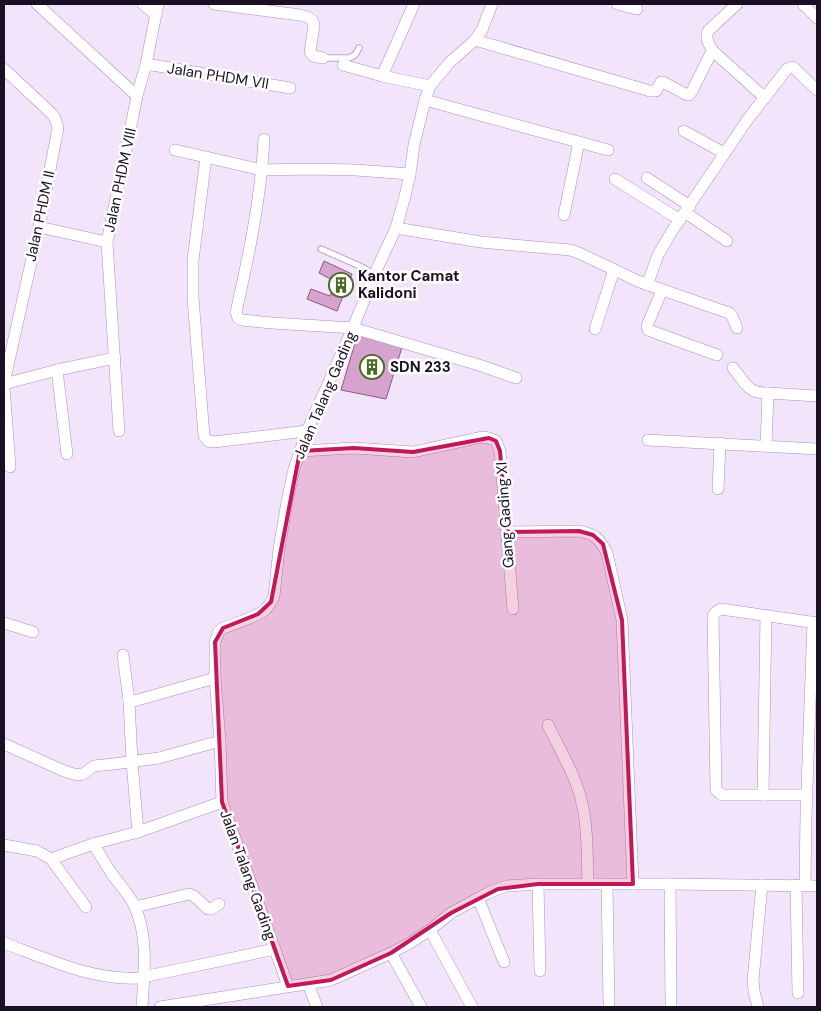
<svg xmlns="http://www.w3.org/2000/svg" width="821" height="1011" font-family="'DM Sans',sans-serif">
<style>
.building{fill:#d5a3ce;stroke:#895c83}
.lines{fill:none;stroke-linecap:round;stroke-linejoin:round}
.lane-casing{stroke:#ac8ec1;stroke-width:7}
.street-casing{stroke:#ac8ec1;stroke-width:12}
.lane{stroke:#fff;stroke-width:5.5}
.street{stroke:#fff;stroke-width:11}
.marked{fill:#c2185b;fill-opacity:0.2;stroke:#c2185b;stroke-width:4;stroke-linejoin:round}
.labels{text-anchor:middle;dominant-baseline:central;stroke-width:5;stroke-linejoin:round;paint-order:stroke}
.street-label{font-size:15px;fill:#1b1023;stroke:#fff}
.poi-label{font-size:15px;font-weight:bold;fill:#1b1023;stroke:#fff;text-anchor:start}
</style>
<rect width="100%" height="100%" fill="#f2e5fb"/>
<g class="building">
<path d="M324,261L352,274L337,311L307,299L311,289L330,296L336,282L319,273Z"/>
<path d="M358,333L403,344L386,399L341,390Z"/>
</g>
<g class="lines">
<defs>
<g id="lane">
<path d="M323,58H349L355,55L359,48"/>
<path d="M321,249L362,267L374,275"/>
</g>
<g id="street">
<path d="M37,4L137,96"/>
<path d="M143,4L156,15"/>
<path d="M214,4L300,15C307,17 312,17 314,25L310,52L313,56L323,58"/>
<path d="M617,4L637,9"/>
<path d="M803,4L817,18"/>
<path d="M475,40L650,91H656L661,82H663L687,95H689L692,91L710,55L713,51L765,98"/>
<path d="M713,51C709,44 705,39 708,31L737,4"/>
<path d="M146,64L290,88"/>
<path d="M343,65L382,76L430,86"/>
<path d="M4,69L52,114L55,118L58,128L39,227L4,383"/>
<path d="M382,76L414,4"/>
<path d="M425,100L608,150"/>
<path d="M684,131L724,153"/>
<path d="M264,139C261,197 249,255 236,312L238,318L242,320L272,323L353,328L479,365L516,378"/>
<path d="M175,150L262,170L311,169L356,170L410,174"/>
<path d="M206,157L193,260V298L204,436L208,441L213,442L307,431"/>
<path d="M647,178L690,206"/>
<path d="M615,179L680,220"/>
<path d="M686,213L727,241"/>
<path d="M564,215L579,142"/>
<path d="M39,227L107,242"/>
<path d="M396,228L481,242L570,250L579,253L640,282L729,313L732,316L737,328"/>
<path d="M647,285L658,255L672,231L748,119L787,69L792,67L794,68L817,90"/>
<path d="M662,290L647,326L648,330L717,355"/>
<path d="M595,329L614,270"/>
<path d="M733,368C745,382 747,394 768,393"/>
<path d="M57,370L67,454"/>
<path d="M4,384L57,370L115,358"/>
<path d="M4,386L10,467"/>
<path d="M119,431L107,242L137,96L146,64L158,4"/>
<path d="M648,440L817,449"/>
<path d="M766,446L768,393L817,396"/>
<path d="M300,451L354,448L413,452L482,437L489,438L496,441L500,451L513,609"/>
<path d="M718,489L720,443"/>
<path d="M507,532L579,531C595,534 599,538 607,553L622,620L633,884"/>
<path d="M4,623L33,632"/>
<path d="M123,655L129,701H134L215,678"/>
<path d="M129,701L132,762L138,832"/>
<path d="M548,725C560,750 576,776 582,803C588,829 587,857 588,884"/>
<path d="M4,744L64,771L77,775L83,774L94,766L113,764L159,758L220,741"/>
<path d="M763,795L766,615"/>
<path d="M807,795H722L716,790L713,616L716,612L721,609L817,623"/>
<path d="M93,844C100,854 105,864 112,874C119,884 129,894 134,905C149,937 144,973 142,1007"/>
<path d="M4,845L37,851L51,859L93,844L138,832L222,802"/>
<path d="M51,859L86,907"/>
<path d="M538,884L540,971"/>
<path d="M607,884L609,1004"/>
<path d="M670,884L671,1007"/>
<path d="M796,885L798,993"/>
<path d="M805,885L806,815L813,622"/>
<path d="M478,898L504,962"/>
<path d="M135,907L189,894L194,896L208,909H211L219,904"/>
<path d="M430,930L472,1007"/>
<path d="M4,943C47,959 91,980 138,978L275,949"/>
<path d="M391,953L421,1007"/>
<path d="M308,984L317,1007"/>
<path d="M288,986L222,802L220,741L215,678V642L219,631L223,628C236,623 254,618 265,610C269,606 272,601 274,596L279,549L287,502L294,469L307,431L353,328L374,275L396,228L405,196L410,174L414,145L425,100L430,86L449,63L475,40L482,30L492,4"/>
<path d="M160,1007L331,980L391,953L410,943L430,930L451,913L488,893L506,886L538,884H670L817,886"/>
<path d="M758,1007L754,991L753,980L762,885"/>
</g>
</defs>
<use href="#lane" class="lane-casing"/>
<use href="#street" class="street-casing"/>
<use href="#lane" class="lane"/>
<use href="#street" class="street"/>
</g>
<path class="marked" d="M489,438L496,441L500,451L507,532L579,531L593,535L603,544L622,620L633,884H538L498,889L451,913L391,953L331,980L288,986L222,802L215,642L223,628L258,614L271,602L300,451L354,448L413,452Z"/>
<defs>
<symbol id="building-ring" viewBox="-11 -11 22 22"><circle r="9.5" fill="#fff" stroke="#486b23" stroke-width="1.5"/><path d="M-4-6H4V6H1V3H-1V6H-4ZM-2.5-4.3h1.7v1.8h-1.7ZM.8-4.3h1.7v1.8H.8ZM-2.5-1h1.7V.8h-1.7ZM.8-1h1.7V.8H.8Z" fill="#486b23"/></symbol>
</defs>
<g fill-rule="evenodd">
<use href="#building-ring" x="327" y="271" width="28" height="28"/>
<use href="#building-ring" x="358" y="353" width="28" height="28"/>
</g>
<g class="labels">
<g class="street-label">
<text transform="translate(218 76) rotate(9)">Jalan PHDM VII</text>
<text transform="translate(120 180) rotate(-78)">Jalan PHDM VIII</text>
<text transform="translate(40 216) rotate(-78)">Jalan PHDM II</text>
<text transform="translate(325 395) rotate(-67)">Jalan Talang Gading</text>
<text transform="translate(505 515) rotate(-94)">Gang Gading XI</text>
<text transform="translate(248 875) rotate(70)">Jalan Talang Gading</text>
</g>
<g class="poi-label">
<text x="358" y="276">Kantor Camat<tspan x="358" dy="17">Kalidoni</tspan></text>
<text x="390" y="367">SDN 233</text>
</g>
</g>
<rect width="821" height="1011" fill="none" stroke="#1b1023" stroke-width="10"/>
</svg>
